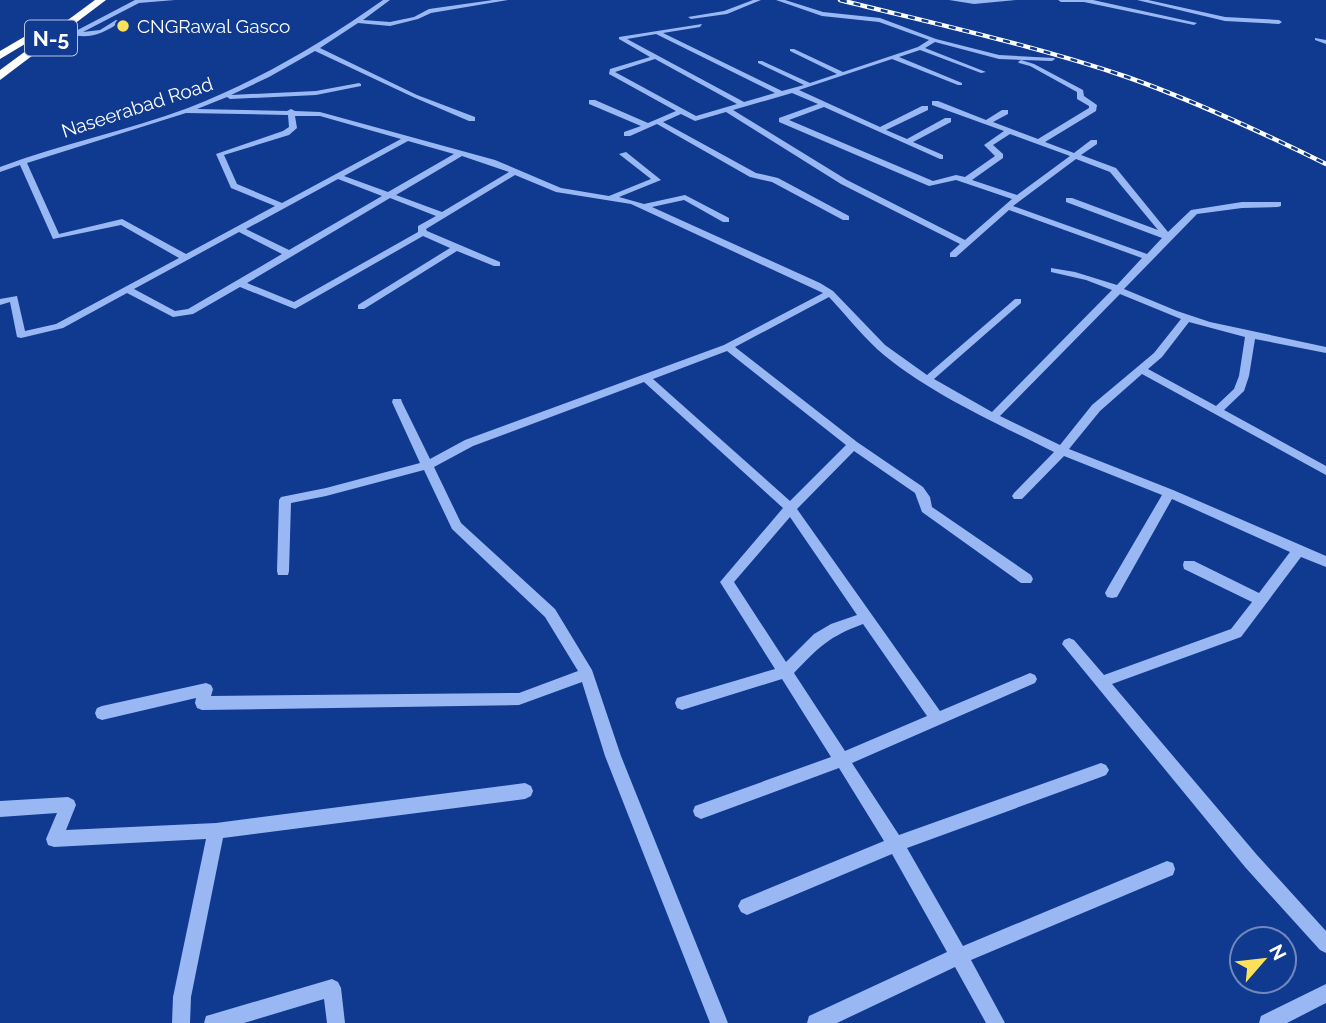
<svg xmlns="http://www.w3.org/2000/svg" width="1326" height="1023" font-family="Raleway,sans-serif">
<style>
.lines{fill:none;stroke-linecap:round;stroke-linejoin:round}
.minor{fill:#99b8f3;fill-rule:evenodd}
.highway{fill:#fff;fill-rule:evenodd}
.rail-casing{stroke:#fff;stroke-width:4.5}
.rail{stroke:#0f3a90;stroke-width:2.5;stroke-dasharray:7;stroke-linecap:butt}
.poi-dot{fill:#ffe05b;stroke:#0f3a90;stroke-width:2.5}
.labels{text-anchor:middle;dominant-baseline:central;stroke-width:5;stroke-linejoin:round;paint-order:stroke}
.far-poi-label{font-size:19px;fill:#fff;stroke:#0f3a90;text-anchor:start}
.far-street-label{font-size:19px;fill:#fff;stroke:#0f3a90}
.shield{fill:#0f3a90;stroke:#b7c4de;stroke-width:2}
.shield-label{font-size:21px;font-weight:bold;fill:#fff}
</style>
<rect width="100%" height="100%" fill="#0f3a90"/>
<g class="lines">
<g class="minor">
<path d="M135,0H175L139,3L83,32L100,30L116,20H120V22C105,33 88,40 70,34Z"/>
<path d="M383,0H390L363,20L390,22L414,17L429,9L493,0H508L431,13L418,19L390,26L358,23L320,48L417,95L475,117V121H469L413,97L315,51L269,77L231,95L316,91L359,83L361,84V86L316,95L230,99L227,97L197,109L287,111L291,109L295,111L320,112L495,160L561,188L609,196L651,179L619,154L626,152L661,180L619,197L644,204L685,195L729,218V222H723L684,200L652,207L820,283L833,291L885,345L927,375L1015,299H1021V303L934,379L992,412L1112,290L1086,280L1051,272V268L1075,272L1117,285L1142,258L1009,210L956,257H950V253L960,244L841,184L726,112L695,121L681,114L663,122L756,173L778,178L849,216V220H843L772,182L750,177L657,124L630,136H624V132L641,126L589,104V100H595L648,123L676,111L609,74L610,69L650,57L619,39V37L702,24L700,27L663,33L782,91L804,85L758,63V61H762L810,83L837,74L790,51V49H794L843,72L918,47L929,40L879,22L822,16L776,0H785L823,12L880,18L936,39L999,55L1054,58L1055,59L1052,61L999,59L935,42L925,48L986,72L981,73L920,50L899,57L962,83V85H958L892,59L799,90L880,127L922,106H928V110L886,130L907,139L945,118H951V122L913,142L943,155V159H940L824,107L789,120L933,181L956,175L965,177L995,156L984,145L1004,131L932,105V101H938L986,120L1002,110H1008V114L993,122L1038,139L1089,108V106L1077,99V92L1030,66L1019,63L1018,62L1021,60L1034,64L1083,90L1084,96L1097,105L1096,111L1045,142L1074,153L1091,140H1097V144L1081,155L1116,168L1168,232L1191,210L1242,202H1281V206L1278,207L1242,208L1197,214L1124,289L1177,311L1210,322L1326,347V353L1255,339L1249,376L1244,391L1224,410L1326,466V475L1142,374L1100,411L1069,449L1173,490L1326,556V567L1301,557L1241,637L1112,684L1257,855L1326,931V953L1320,950L1245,867L1062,644L1064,640L1069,638L1074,640L1104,675L1231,629L1252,602L1184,569L1183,565L1184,561H1194L1259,593L1290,552L1172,499L1117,597L1112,598L1107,597L1105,593L1107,589L1162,495L1064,456L1022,499H1014L1012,496L1014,493L1054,452C998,424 924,391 877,349C860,333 845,314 829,297L735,347L857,442L923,487L930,497L932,507L1031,575L1033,579L1031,583H1021L922,512L915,493L854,451L797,509L940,711L1030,673L1035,675L1037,679L1035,683L852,763L899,835L1101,763L1106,765L1109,770L1106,775L1101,777L907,848L963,946L1167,861L1173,863L1175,869L1173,875L971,960L1005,1023H986L955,967L837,1023H807L809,1016L947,952L892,854L747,915L741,912L738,906L741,900L884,841L839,768L701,819L695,816L693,811L695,806L831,757L782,679L682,710L677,708L675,703L677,698L775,669L720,582L783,508L644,382L473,446L434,467L461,523L555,609L592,670L621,756L728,1023H710L605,756L582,682L519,705L202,710L197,708L195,703L196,698L102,720L97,718L95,713L97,708L102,706L206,683L211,685L213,689L211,696L519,693L578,671L545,617L452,529L424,470L326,496L291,503L289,571L288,575H278L277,571L279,500L281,497L326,488L420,463L392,402L393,399H401L402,402L430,459L465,440L724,345L823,293L631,204L556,192L515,175L426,229L427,231L500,262V266H494L457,251L364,309H358V305L450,248L423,236L295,309L240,287L193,314L173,317L127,293L63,328L21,338L17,337L10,302L0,305V299L17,296L25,331L56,324L179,258L121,225L53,239L20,165L0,172V167C61,144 126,131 188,108C258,81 322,43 383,0ZM656,34L775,93L744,102L627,39ZM655,59L737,104L696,116L615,72ZM792,93L818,104L779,118V122L929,186L956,180L1012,199L965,240L847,180L733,110ZM186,113L288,115L289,127L283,131L216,154L231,188L275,206L186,254L122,219L59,234L27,163ZM295,116H320L401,139L282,203L237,184L224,155L289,135L297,128ZM1010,134L1070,156L1017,195L972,180L1003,158V154L993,145ZM408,141L454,154L388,192L344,176ZM462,156L509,172L442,212L396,195ZM1076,159L1110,172L1158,230L1072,198H1066V202L1162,238L1147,254L1013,206ZM338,179L382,196L289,250L246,229ZM390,198L436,216L418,226V232L294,302L247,283ZM239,232L282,254L188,309L175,311L134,289ZM1120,294L1181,319L1154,353L1092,405L1060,445L1000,416ZM1189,322L1245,337L1239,376L1234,389L1216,406L1148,369L1162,357ZM727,351L846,445L790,501L653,379ZM790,517L857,615L831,624L814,634L786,662L734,582ZM863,624L927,716L845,751L794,673C819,647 828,637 863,624Z"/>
<path d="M753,0H761L727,14L691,19L688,17L724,11Z"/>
<path d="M949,0H1016L974,4Z"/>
<path d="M1058,0H1093L1197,23L1194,25L1084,2H1061Z"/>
<path d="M1137,0H1148L1225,17L1279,20L1282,22L1279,24L1225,21Z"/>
<path d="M1315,38L1326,40V44L1315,40Z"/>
<path d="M525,783L531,786L533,791L531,796L525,799L223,838L191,997L190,1023H172L173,997L206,839L54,847L48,845L46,839L57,813L0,817V801L68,797L74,800L76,805L66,830L216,823Z"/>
<path d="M332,979L338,982L341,988L345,1023H327L324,999L244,1023H204L206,1016L213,1014Z"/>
<path d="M1326,984V1003L1287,1023H1259L1261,1016Z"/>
</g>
<g class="highway">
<path d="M95,0H106L0,80V70Z"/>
<path d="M36,30L45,32L0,59V51Z"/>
</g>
<defs>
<path id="rail" d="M840,0C936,24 1033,45 1127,77C1195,101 1261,132 1326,164"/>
</defs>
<use href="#rail" class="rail-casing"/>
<use href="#rail" class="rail"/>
</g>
<circle class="poi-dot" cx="123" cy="26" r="7"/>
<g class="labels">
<g class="far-poi-label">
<text x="137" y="26">CNGRawal Gasco</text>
</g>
<g class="far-street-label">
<text transform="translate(137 107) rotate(-18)">Naseerabad Road</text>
</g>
<rect class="shield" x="25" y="20.5" width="52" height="35" rx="5"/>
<g class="shield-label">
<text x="51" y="38">N-5</text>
</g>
</g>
<g transform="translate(1263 960) rotate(62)"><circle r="33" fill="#0f3a90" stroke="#6f89bc" stroke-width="2"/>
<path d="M0-5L12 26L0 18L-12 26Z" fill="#ffe05b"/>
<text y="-10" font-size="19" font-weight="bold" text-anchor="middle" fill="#ffffff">N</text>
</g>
</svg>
